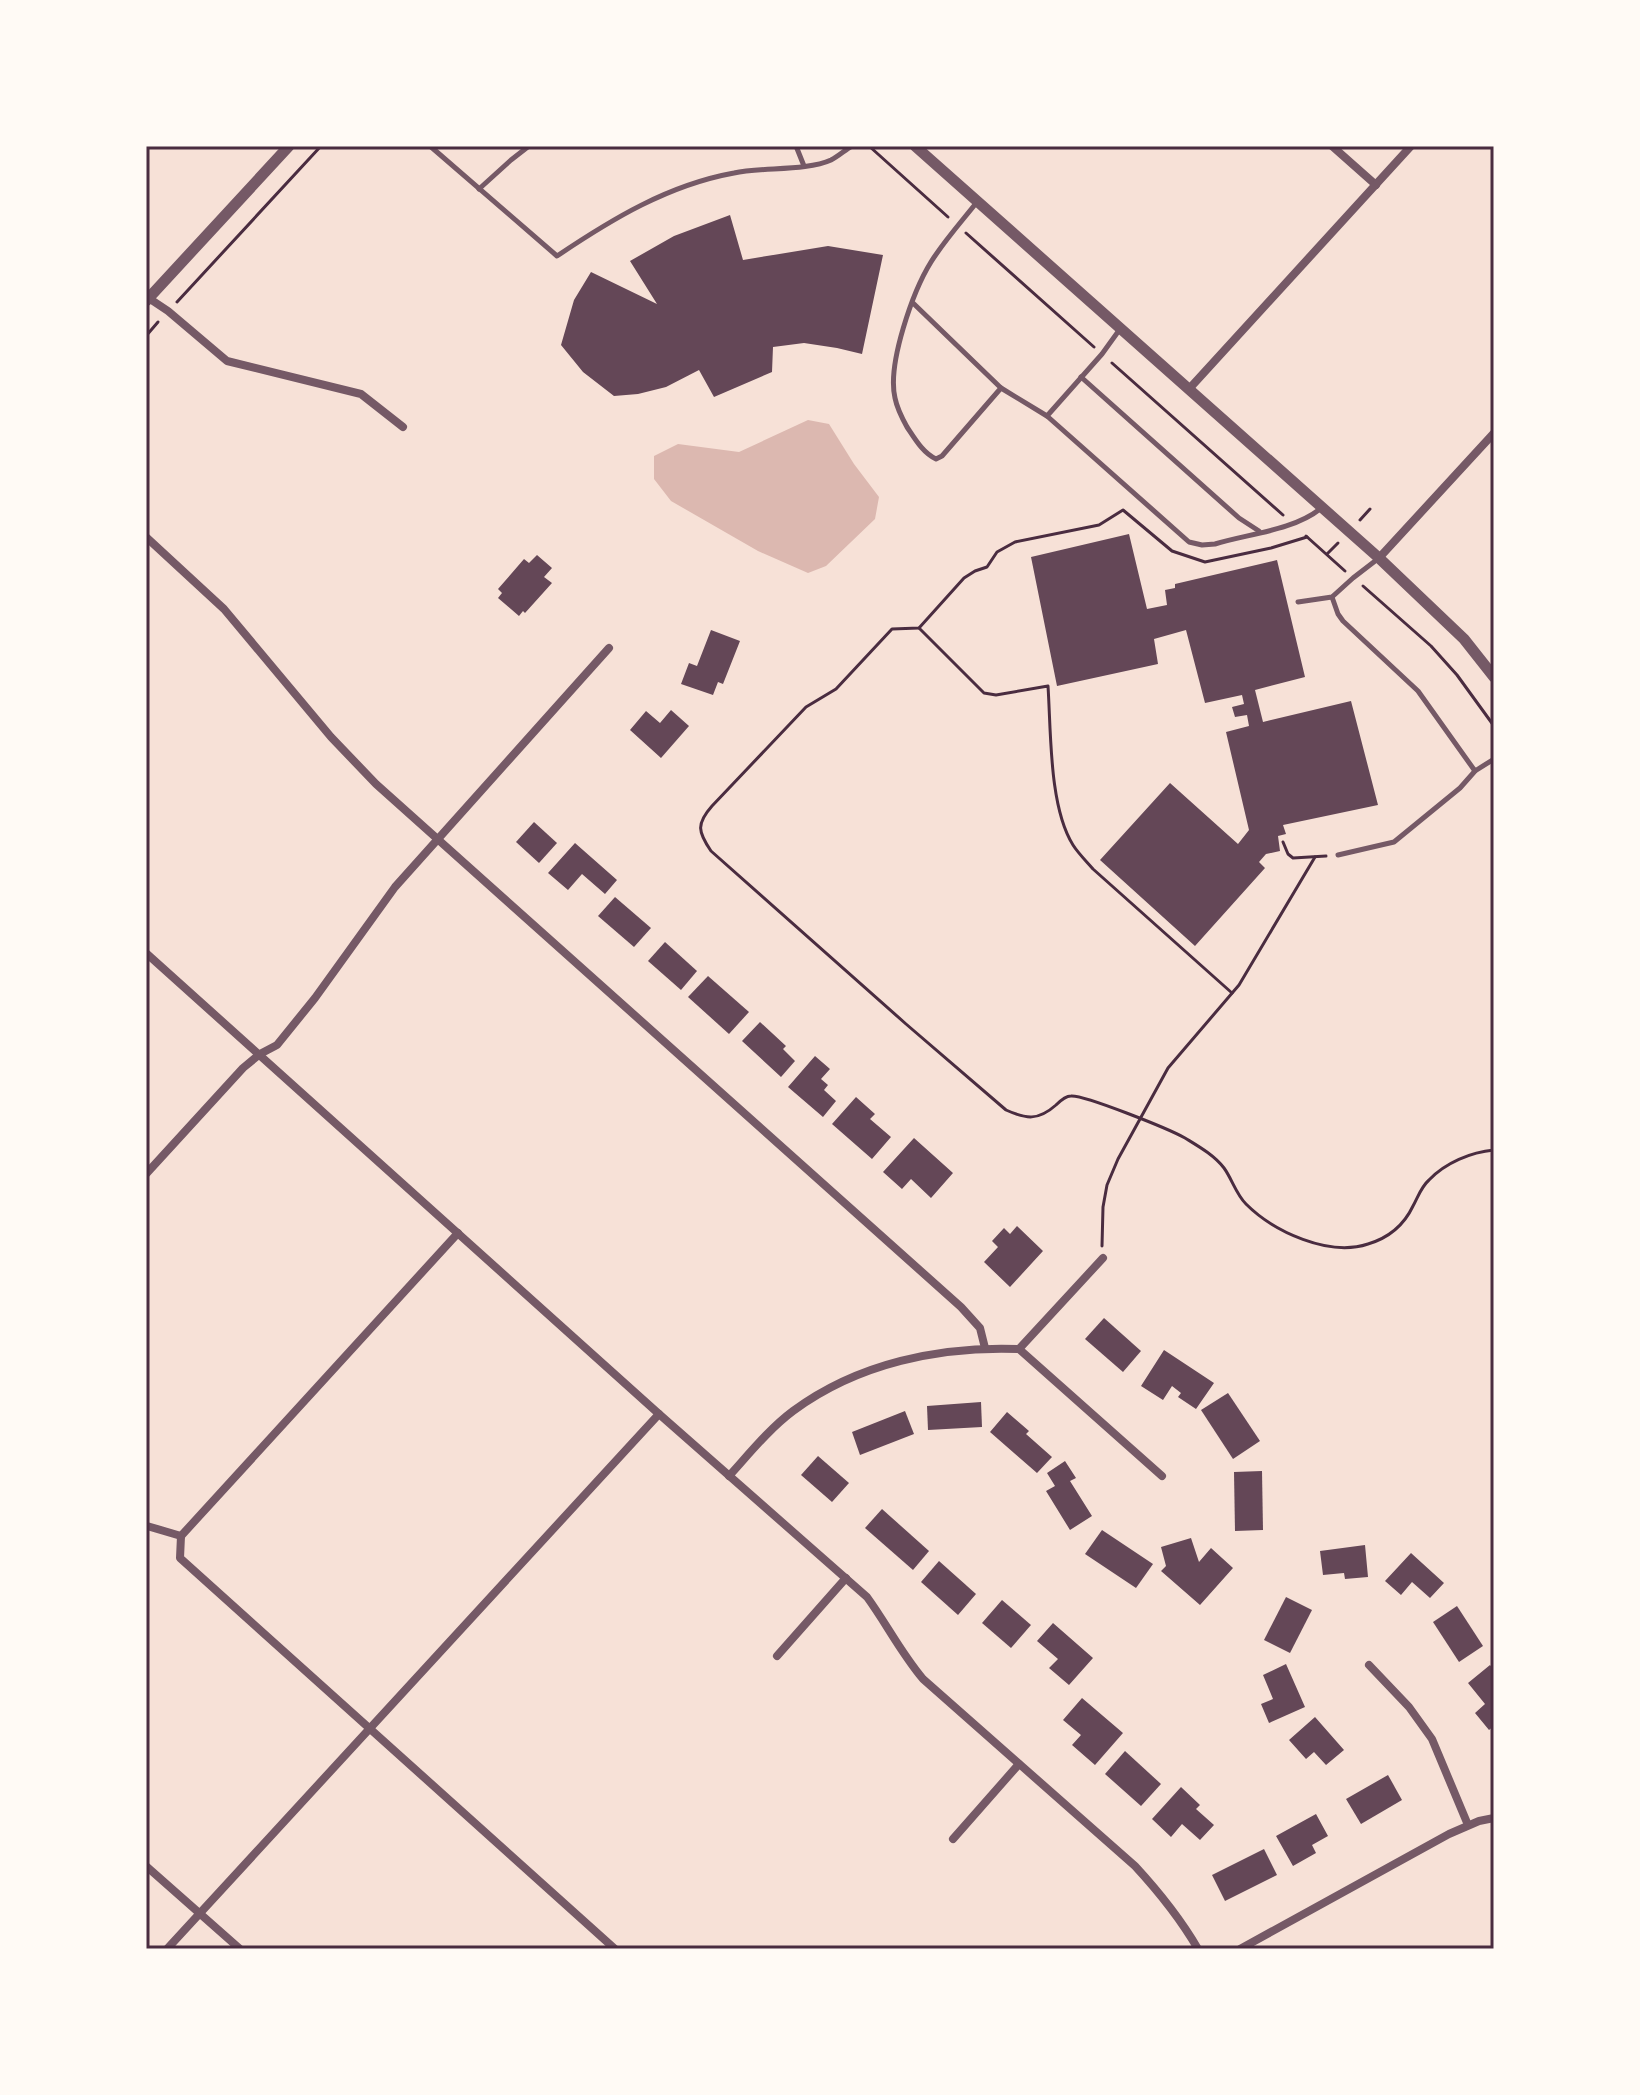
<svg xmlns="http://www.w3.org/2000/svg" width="1640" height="2095" font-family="'Source Sans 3',sans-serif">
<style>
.water{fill:#dcb8b0}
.building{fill:#644757}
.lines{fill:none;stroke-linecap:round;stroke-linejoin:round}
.path{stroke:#4a2c40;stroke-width:3}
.service{stroke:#755966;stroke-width:5}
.minor{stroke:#755966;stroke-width:8}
.tertiary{stroke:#755966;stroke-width:11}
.neatline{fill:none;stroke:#4a2c40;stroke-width:3}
</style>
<rect width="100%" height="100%" fill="#f7e1d7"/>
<path class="water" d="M808,420L829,424L854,464L879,497L875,519L826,566L808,573L758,551L671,501L654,479V456L678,444L739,452Z"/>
<g class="building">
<path d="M730,215L743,260L828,246L883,255L862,354L837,348L804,343L773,347L772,372L714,397L699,370L666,387L638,394L614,396L583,372L561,345L574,300L591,272L657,304L630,261L674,236Z"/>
<path d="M1129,534L1147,609L1167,605L1165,590L1175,588V584L1277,560L1305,677L1255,690L1263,722L1351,701L1378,805L1283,825L1286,834L1278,836L1280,851L1266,854L1259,862L1265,868L1195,946L1100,860L1170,783L1238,844L1249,830L1226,732L1249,726L1247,715L1235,717L1232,707L1244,704L1242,695L1205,703L1186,630L1154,639L1158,664L1057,686L1031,557Z"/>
<path d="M537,555L552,568L544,577L552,583L525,613L523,611L519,616L498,598L502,593L498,589L524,559L529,563Z"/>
<path d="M711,630L740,641L723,684L718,682L713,695L681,684L689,663L697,666Z"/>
<path d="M671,710L689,726L661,758L630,730L646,711L660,723Z"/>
<path d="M534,822L557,843L539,863L516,842Z"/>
<path d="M575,843L617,880L605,894L582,874L568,890L548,873Z"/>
<path d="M615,897L651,928L634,947L598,916Z"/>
<path d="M665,942L697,971L681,990L648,961Z"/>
<path d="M708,976L749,1012L729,1034L688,997Z"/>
<path d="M760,1022L786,1046L783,1049L795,1061L781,1077L742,1041Z"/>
<path d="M815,1056L830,1069L821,1079L828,1085L824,1090L836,1101L823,1117L788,1087Z"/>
<path d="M856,1097L875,1114L870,1119L891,1137L872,1159L832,1124Z"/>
<path d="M914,1138L953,1173L931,1198L911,1179L902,1189L883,1172Z"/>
<path d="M1017,1226L1043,1251L1010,1287L984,1262L998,1247L992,1241L1004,1228L1010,1234Z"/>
<path d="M1104,1318L1141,1351L1123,1372L1085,1339Z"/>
<path d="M1164,1350L1214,1383L1196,1409L1178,1397L1181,1393L1172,1386L1163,1400L1141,1386Z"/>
<path d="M1228,1393L1260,1441L1233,1459L1201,1410Z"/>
<path d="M981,1402L982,1427L928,1430L927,1406Z"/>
<path d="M905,1411L914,1434L860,1455L852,1432Z"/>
<path d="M1007,1412L1029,1431L1026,1434L1052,1457L1037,1473L990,1432Z"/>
<path d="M818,1456L849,1483L832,1502L801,1475Z"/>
<path d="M1065,1461L1076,1478L1070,1481L1092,1516L1070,1530L1046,1491L1055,1486L1047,1473Z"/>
<path d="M1262,1471L1263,1530L1235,1531L1234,1472Z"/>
<path d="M882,1509L929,1551L913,1570L865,1528Z"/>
<path d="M1102,1530L1153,1564L1136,1588L1085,1554Z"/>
<path d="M1191,1538L1199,1562L1211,1548L1233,1568L1200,1605L1161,1571L1166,1566L1161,1547Z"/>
<path d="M1365,1545L1368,1577L1345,1579L1344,1573L1323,1575L1320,1551Z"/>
<path d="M1411,1553L1444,1583L1430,1598L1412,1582L1401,1595L1385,1581Z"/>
<path d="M939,1561L976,1594L958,1615L921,1582Z"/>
<path d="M1286,1597L1312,1610L1290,1653L1264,1640Z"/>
<path d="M1002,1600L1031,1625L1011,1648L982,1623Z"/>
<path d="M1457,1606L1483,1646L1459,1662L1433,1622Z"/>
<path d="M1053,1623L1093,1658L1069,1685L1049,1668L1058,1659L1037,1641Z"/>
<path d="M1286,1664L1305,1707L1269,1723L1261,1704L1273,1699L1263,1675Z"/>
<path d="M1490,1665L1494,1670V1726L1489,1730L1475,1713L1485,1704L1468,1683Z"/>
<path d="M1082,1698L1123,1733L1095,1765L1072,1745L1081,1735L1063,1720Z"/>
<path d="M1315,1717L1344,1750L1326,1765L1314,1752L1306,1759L1289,1740Z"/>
<path d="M1125,1751L1161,1784L1141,1806L1105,1774Z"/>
<path d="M1388,1775L1402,1800L1361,1824L1346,1799Z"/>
<path d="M1181,1787L1200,1805L1196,1809L1214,1825L1200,1840L1182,1824L1171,1837L1152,1819Z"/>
<path d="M1316,1814L1328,1836L1312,1845L1316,1853L1293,1866L1276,1836Z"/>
<path d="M1264,1849L1277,1875L1225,1901L1212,1875Z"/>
</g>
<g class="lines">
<g class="path">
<path d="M869,146L948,217"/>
<path d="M966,233L1094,347"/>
<path d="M177,302L321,146"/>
<path d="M146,336L158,322"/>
<path d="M1112,363L1283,515"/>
<path d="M1360,520L1370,509"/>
<path d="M1306,536L1345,571"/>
<path d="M1307,537L1271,548L1205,562L1172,551L1123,510L1099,525L1015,542L997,552L987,567L975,571L964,578L919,628L892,629L836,689L806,707L712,806C696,824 698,832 711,851L906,1024L1006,1110C1026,1119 1038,1121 1056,1105C1060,1101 1065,1096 1071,1096C1085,1095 1169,1129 1185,1138C1198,1146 1214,1155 1224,1168C1232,1179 1236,1194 1246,1204C1274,1232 1329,1257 1368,1244C1388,1238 1404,1225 1413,1206C1418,1197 1421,1187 1429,1180C1445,1163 1471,1152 1494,1150"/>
<path d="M1327,554L1338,543"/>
<path d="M1363,586L1431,646L1457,675L1494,726"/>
<path d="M919,628L984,693L996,695L1048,686C1051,731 1049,807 1073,845C1078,853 1086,861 1093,869L1232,993"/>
<path d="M1283,842L1288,854L1293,858L1326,856"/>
<path d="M1102,1246L1103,1207L1107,1185L1118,1159L1140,1119L1168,1068L1239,985L1315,857"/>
</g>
<g class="service">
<path d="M430,146L557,256C612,219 668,185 734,173C762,167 807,171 831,160C839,156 845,150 852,146"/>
<path d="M796,146L804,166"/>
<path d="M479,189L511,160L529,146"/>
<path d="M913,303L1001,388L942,456L936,459C923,453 915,439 907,427C902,418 897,408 895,398C887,364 913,291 931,262C944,241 962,221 977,202"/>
<path d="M1120,329L1102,354L1047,416L1189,542L1202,545L1215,544C1248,534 1294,530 1320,509"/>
<path d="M1081,377L1239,518L1259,531"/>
<path d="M1001,388L1047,416"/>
<path d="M1332,597L1338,614L1343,621L1418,691L1475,771L1494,759"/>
<path d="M1298,602L1332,597L1353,578L1379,558"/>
<path d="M1338,855L1394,842L1460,788L1475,771"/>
</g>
<g class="minor">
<path d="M1332,146L1376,185"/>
<path d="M147,297L168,311L227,361L361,394L403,427"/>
<path d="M1189,389L1411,146"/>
<path d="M146,537L224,609L331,737L376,784L961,1307L980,1328L985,1348"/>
<path d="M1379,558L1494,433"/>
<path d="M146,953L659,1414L867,1597C886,1623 901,1653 923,1679L1135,1866C1159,1892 1180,1918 1198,1949"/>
<path d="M146,1174L243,1068L260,1054L277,1045L315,998L395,887L609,648"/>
<path d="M1019,1349L1162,1476"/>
<path d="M729,1476C749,1454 769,1429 793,1411C858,1363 940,1346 1019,1349L1103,1258"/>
<path d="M147,1526L181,1536"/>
<path d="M181,1536L180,1558L615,1949"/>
<path d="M181,1536L458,1233"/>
<path d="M777,1656L846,1578"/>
<path d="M1369,1665L1409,1707L1432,1739L1468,1825"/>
<path d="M953,1839L1019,1764"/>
<path d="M146,1866L240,1949"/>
<path d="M167,1949L659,1414"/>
<path d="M1240,1949L1449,1834L1479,1821L1494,1818"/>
</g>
<g class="tertiary">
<path d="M915,146L1379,558L1464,639L1494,677"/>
<path d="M146,301L289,146"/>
</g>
</g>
<rect width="1640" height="2095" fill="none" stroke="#fffaf5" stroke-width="296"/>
<rect x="148" y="148" width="1344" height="1799" class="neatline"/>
</svg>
